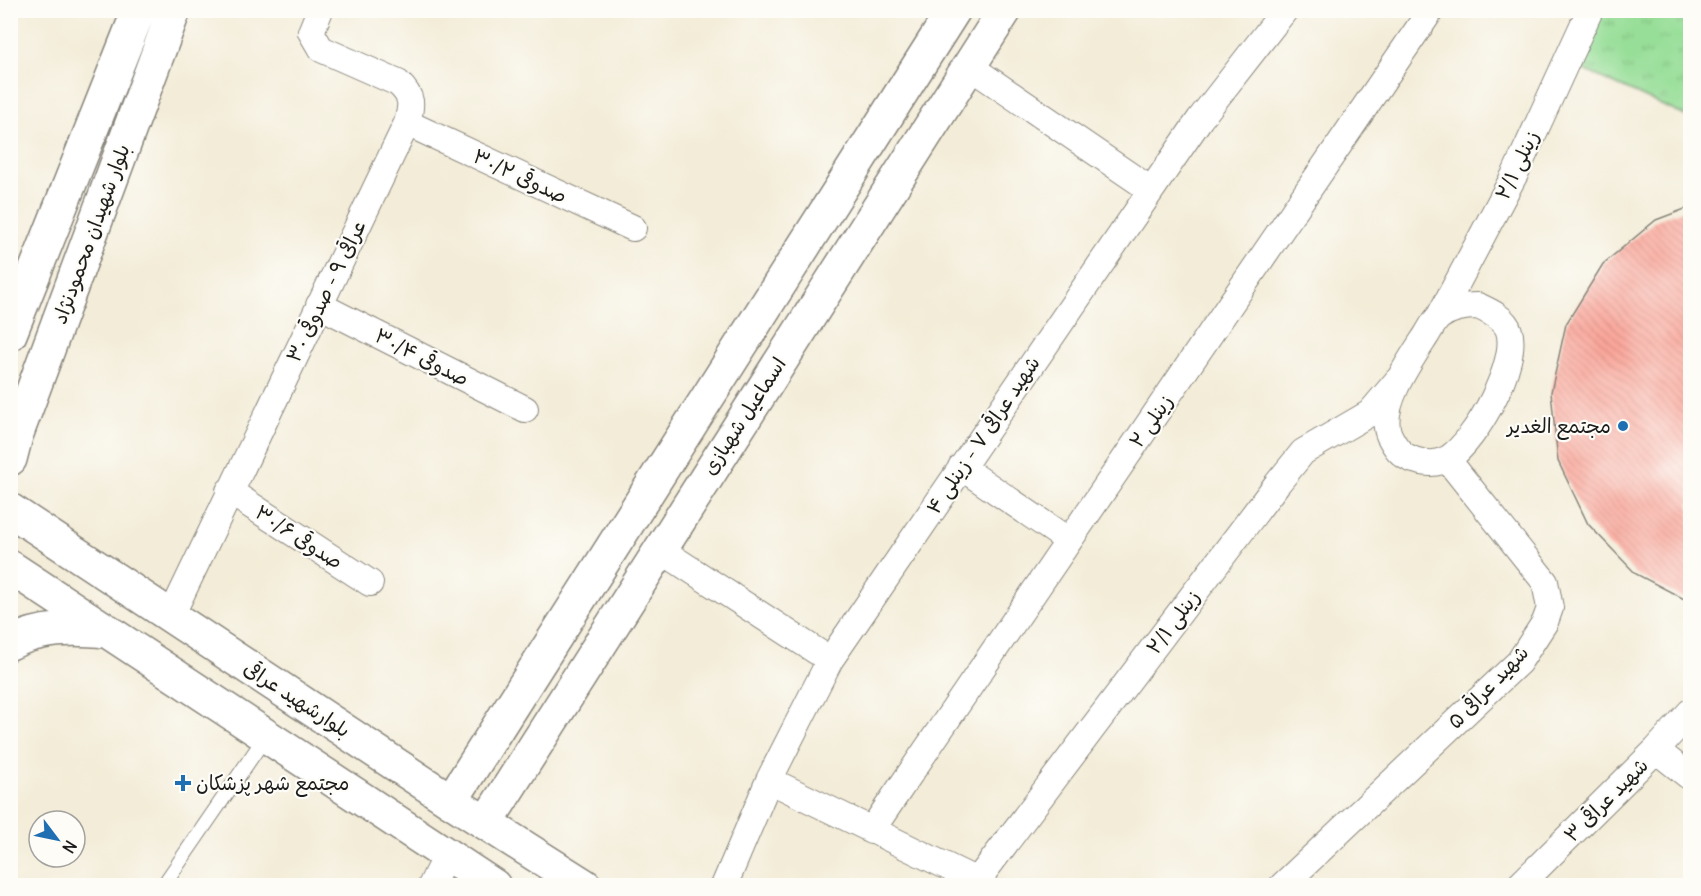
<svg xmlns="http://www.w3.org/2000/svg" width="1701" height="896" font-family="Delius,'Playpen Sans Arabic',sans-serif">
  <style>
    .grass { fill: url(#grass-tufts); stroke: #5a7d5a; stroke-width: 1.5 }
    .building { fill: url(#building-back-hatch) }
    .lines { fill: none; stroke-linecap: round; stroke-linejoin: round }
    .lane-casing { stroke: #88847a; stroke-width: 16 }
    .street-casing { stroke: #88847a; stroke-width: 28 }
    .secondary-casing { stroke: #88847a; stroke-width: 36 }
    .lane { stroke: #fff; stroke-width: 14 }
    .street { stroke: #fff; stroke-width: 26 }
    .secondary { stroke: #fff; stroke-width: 33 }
    .poi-dot { fill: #1f6fb2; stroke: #fdfcf7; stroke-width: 2 }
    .labels { text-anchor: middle; stroke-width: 4.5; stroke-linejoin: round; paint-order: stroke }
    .street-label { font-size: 20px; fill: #1c1c1c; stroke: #fdfcf7 }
    .poi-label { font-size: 20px; fill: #1c1c1c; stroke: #fdfcf7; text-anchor: end }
  </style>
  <defs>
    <pattern id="grass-tufts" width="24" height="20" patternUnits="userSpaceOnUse" patternTransform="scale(1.5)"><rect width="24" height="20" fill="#97de98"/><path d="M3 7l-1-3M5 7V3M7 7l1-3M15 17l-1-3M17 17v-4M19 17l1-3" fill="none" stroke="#82be82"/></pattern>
    <pattern id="building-back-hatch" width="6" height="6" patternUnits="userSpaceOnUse" patternTransform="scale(1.5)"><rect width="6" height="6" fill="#faa69a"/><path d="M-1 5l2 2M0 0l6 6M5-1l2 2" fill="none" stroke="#d68e84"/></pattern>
  </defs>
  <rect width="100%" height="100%" fill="#fdfcf7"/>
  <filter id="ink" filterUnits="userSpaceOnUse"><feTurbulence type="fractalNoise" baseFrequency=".0167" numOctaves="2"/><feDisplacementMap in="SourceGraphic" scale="12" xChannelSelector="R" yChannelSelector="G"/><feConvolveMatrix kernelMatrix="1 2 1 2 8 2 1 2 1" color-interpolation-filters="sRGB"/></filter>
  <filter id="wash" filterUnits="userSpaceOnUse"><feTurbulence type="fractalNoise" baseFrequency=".008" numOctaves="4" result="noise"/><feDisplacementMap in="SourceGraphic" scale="24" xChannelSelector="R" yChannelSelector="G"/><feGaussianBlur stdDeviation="1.35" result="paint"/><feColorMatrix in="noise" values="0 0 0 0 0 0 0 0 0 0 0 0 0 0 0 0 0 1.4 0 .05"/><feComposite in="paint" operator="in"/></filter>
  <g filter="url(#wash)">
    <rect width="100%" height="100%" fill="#f3ecd8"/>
    <!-- grass -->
    <path class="grass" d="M1599 11H1690V118L1573 65Z"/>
    <g id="blocks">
      <!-- building -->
      <path class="building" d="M1690 207V602L1636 574 1588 524 1558 461 1551 392 1566 324 1603 264 1656 220Z"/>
    </g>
  </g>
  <g filter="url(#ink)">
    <use href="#blocks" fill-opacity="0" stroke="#88847a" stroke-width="1.5"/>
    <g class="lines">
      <defs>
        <path id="lane" d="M163 886 266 736"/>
        <path id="street" d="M969 66 1151 190
          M407 123 633 228
          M319 305 525 409
          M1478 306C1489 311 1505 318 1509 331 1519 363 1476 440 1449 458 1437 465 1426 464 1414 460 1401 456 1395 447 1389 435 1377 407 1411 359 1426 336 1430 330 1434 321 1439 317 1450 308 1465 306 1478 306Z
          M1439 317 1515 174 1590 10
          M961 467 1069 541
          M229 491 370 583
          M659 549 830 660
          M171 616 407 123C412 104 413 97 398 83L321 49 311 32 320 10
          M1656 750 1690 777
          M769 780 977 881
          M871 831 1431 10
          M431 886 446 855
          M724 886 769 780 830 660 1200 119 1285 10
          M985 886 977 881 1277 484 1303 452 1370 413 1398 380
          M1282 886 1519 662 1545 622 1550 608 1545 582 1447 459
          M1519 886 1656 750 1690 712"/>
        <path id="secondary" d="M10 334 139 10
          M10 459 16 436 174 10
          M10 510 451 801 585 886
          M10 567 494 886
          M10 643C41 627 73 628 108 631
          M451 801 954 10
          M486 823 1005 10"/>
      </defs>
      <!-- lane casing -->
      <use href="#lane" class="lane-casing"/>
      <!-- street casing -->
      <use href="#street" class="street-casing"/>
      <!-- secondary casing -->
      <use href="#secondary" class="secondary-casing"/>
      <!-- lane -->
      <use href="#lane" class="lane"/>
      <!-- street -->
      <use href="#street" class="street"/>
      <!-- secondary -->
      <use href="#secondary" class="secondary"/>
    </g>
  </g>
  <!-- markers -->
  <g class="poi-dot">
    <circle cx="1623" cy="426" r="6"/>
    <path d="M180 774h6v6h6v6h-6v6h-6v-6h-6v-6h6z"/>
  </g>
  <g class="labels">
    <!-- street labels -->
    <g class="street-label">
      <text transform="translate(1517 165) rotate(-64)" y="7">زینلی ۲/۱</text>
      <text transform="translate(520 176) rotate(25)" y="7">صدوقی ۳۰/۲</text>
      <text transform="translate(91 234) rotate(-70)" y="7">بلوار شهیدان محمودنژاد</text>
      <text transform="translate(326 291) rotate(-64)" y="7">عراقی ۹ - صدوقی ۳۰</text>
      <text transform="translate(422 357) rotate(27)" y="7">صدوقی ۳۰/۴</text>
      <text transform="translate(744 416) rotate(-57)" y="7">اسماعیل شهبازی</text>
      <text transform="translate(1151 421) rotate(-55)" y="7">زینلی ۲</text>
      <text transform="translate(983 435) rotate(-56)" y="7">شهید عراقی ۷ - زینلی ۴</text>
      <text transform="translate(299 537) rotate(33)" y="7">صدوقی ۳۰/۶</text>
      <text transform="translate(1173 622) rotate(-53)" y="7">زینلی ۲/۱</text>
      <text transform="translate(1488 687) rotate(-46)" y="7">شهید عراقی ۵</text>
      <text transform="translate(297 699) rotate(33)" y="7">بلوارشهید عراقی</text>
      <text transform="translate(1606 800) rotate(-45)" y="7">شهید عراقی ۳</text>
    </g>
    <!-- poi labels -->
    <g class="poi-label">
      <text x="1611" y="433">مجتمع الغدیر</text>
      <text x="196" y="790" text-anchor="start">مجتمع شهر پزشکان</text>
    </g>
  </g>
  <!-- margin -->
  <rect width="1701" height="896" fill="none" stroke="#fdfcf7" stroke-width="36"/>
  <!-- north arrow -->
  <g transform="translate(57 839) rotate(122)"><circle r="28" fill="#fdfcf7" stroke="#a3a29f" stroke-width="1.5"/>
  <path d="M0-4.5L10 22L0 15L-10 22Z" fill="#1f6fb2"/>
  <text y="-9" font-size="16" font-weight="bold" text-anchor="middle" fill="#1c1c1c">N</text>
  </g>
</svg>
